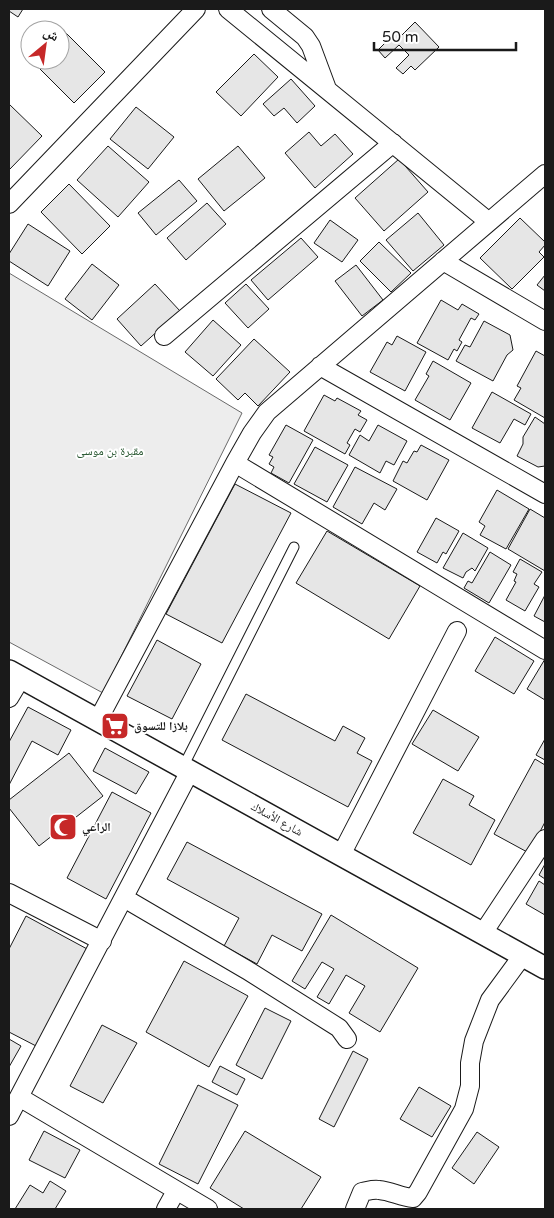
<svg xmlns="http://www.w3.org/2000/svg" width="554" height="1218" font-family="'Varela Round','Noto Naskh Arabic',sans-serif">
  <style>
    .built { fill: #ededed; stroke: #6a6a6a }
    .building { fill: #e6e6e6; stroke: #1a1a1a }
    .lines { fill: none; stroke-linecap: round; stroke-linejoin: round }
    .service-casing { stroke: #1a1a1a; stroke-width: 11 }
    .minor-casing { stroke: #1a1a1a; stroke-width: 20 }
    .tertiary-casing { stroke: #1a1a1a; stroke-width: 24 }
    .service { stroke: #fff; stroke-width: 9 }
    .minor { stroke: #fff; stroke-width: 18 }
    .tertiary { stroke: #fff; stroke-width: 21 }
    .labels { text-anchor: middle; stroke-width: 4; stroke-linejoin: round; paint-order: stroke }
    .park-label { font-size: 12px; fill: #2b5a34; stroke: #fff }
    .poi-label { font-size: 12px; font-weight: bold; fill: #1a1a1a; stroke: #fff; text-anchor: start }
    .street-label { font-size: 12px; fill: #1a1a1a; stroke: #fff }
  </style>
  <rect width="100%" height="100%" fill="#fff"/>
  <!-- built -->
  <path class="built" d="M9 273 242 413 103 693 9 642Z"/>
  <!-- building -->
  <path class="building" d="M9 9H23L18 17 9 11Z
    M415 22 439 47 415 70 411 66 403 74 396 68 409 55 399 45 385 58 378 50 398 30 402 35Z
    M62 29 105 72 74 103 31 60H60V31Z
    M254 54 278 77 241 116 216 92Z
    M291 79 315 106 297 123 284 108 274 116 263 104Z
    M9 104 42 136 10 169 9 168Z
    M136 107 174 137 148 169 110 139Z
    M309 132 321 146 335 134 353 154 315 188 285 153Z
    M108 146 149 182 118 217 77 180Z
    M238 146 265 178 224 211 198 179Z
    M399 159 428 192 384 231 355 198Z
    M179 180 197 201 156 235 138 213Z
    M69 184 110 226 82 254 41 212Z
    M207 203 226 224 186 260 167 238Z
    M418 213 444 245 413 271 386 240Z
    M520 218 545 242V245L539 252 544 257 512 289 480 258Z
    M330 220 358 240 342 262 314 243Z
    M28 224 70 251 48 286 9 261V254Z
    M301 238 318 257 268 300 251 280Z
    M379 242 411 273 391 292 360 261Z
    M92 264 119 285 92 320 65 299Z
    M356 265 383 300 362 316 335 281Z
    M545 275V291L537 285Z
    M155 284 180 311 141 346 117 319Z
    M246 284 269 309 248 328 225 303Z
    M441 300 458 310 462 304 479 314 475 320 471 318 459 340 462 342 457 351 454 349 448 360 417 343Z
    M213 320 241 345 213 376 185 352Z
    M484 321 510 335 513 350 507 355 493 381 456 361 465 345 470 347Z
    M397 336 426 352 405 391 370 372 387 342 392 345Z
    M254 339 290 372 258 406 245 393 238 400 216 379Z
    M536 351 545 356V418L514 400 521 388 517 386Z
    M433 361 471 383 450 420 415 400 429 376 426 374Z
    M492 392 531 414 525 425 514 419 500 443 472 428Z
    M324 395 335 401 337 398 361 411 358 415 367 420 360 432 355 429 347 443 350 445 345 454 304 431Z
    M535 417 545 424V466L538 467 517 456 523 444V437Z
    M286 425 313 440 289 483 271 473 274 467 269 464 273 457 269 455Z
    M378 425 407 441 394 465 386 461 380 473 349 455 360 435 369 441Z
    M421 445 449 460 427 500 393 481 403 461 407 463 414 451 417 452Z
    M315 447 348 465 327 502 294 484Z
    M355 467 397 489 385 510 374 503 362 524 333 507Z
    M235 484 291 513 222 643 166 614Z
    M497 490 529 509 506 549 480 535 485 526 479 522Z
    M530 509 545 518V571L508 549Z
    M436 518 459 531 446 554 443 552 437 563 417 552Z
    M327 531 420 586 389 639 296 583Z
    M463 533 488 548 475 571 472 568 466 572 463 578 443 568Z
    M490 552 511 565 489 603 464 588 468 581 472 583Z
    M520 559 542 572 534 584 539 587 525 611 506 600 516 582 514 581 517 574 513 572Z
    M545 595V622L534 616Z
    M495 637 534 661 514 694 475 671Z
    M157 640 201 664 172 719 127 696Z
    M545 659V700L527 689Z
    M246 694 335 741 343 726 365 738 357 753 372 761 348 807 222 740Z
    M28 707 71 730 58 755 32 741 9 785V742Z
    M433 710 479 737 458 771 412 744Z
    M545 739V760L536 755Z
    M105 748 149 772 136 794 93 771Z
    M69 753 103 796 39 846 9 808V800Z
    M535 759 545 765V822L529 853 494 834Z
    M443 779 474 796 469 805 495 820 471 865 413 833Z
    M112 792 151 813 106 899 67 878Z
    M187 842 322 914 302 951 272 935 257 964 224 946 239 918 167 879Z
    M545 864V879L539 875Z
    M539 881 545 885V915L526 904Z
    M331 915 418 968 380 1032 349 1013 365 986 346 975 329 1004 317 997 334 969 322 962 305 989 292 981Z
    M26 916 89 950 38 1047 9 1032V949Z
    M184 961 248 996 209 1067 146 1032Z
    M265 1008 291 1021 262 1079 236 1065Z
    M102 1025 137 1043 103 1103 70 1086Z
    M9 1039 21 1046 9 1067Z
    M353 1051 368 1059 334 1127 319 1119Z
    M220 1066 245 1079 237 1095 212 1082Z
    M198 1085 238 1105 198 1184 159 1164Z
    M419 1087 451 1106 432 1137 400 1119Z
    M44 1131 80 1150 65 1178 29 1160Z
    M245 1131 321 1177 301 1209H244L210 1188Z
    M477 1132 499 1147 474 1184 452 1168Z
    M50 1181 66 1191 55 1209H15L30 1185 43 1193Z"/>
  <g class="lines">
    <defs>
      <path id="service" d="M183 767 294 547"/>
      <path id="minor" d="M228 9 489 222
        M271 9 305 37 311 46 327 89
        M9 204 196 9
        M443 261 545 321
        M164 336 393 143
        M320 366 545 494
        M235 463 545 650
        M9 698 21 678
        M98 720 235 463 252 433 267 412 545 174
        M341 855 457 631
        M9 893 102 941
        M124 898 247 970 339 1028 347 1039
        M483 933 545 839
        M19 1097 208 1209
        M9 1116 190 771
        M166 1209 176 1191
        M355 1209 362 1192C368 1191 373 1189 379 1190 391 1191 401 1197 413 1198L418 1192 464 1109 470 1086V1063L474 1041 490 1000 523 955"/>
      <path id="tertiary" d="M9 671 545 968"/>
    </defs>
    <!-- service casing -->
    <use href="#service" class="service-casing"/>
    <!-- minor casing -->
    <use href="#minor" class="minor-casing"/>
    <!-- tertiary casing -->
    <use href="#tertiary" class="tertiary-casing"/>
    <!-- service -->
    <use href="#service" class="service"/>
    <!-- minor -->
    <use href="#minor" class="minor"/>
    <!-- tertiary -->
    <use href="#tertiary" class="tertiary"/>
  </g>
  <!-- icons -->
  <defs>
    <symbol id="supermarket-square" viewBox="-11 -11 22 22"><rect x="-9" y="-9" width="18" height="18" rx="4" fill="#c62828" stroke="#fff"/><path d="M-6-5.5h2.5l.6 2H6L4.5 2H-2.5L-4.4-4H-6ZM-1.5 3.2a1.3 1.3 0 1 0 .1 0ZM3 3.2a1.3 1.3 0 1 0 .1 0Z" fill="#fff"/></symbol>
    <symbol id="mosque-square" viewBox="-11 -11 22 22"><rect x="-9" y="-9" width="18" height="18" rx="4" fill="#c62828" stroke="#fff"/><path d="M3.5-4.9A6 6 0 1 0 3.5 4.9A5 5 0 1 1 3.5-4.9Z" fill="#fff"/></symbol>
  </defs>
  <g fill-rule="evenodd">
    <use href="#supermarket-square" x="99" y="710" width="32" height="32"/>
    <use href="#mosque-square" x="47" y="811" width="32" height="32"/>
  </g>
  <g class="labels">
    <!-- park labels -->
    <g class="park-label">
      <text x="110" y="455">مقبرة بن موسى</text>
    </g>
    <!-- poi labels -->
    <g class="poi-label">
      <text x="134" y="730">بلازا للتسوق</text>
      <text x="82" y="831">الراعي</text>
    </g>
    <!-- street labels -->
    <g class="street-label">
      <text transform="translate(277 819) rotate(29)" y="4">شارع الأسلاك</text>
    </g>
  </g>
  <!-- border -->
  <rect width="554" height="1218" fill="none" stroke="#1a1a1a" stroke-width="20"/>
  <!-- north arrow -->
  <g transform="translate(45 45) rotate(29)"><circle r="24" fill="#ffffff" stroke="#a3a3a3"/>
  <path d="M0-4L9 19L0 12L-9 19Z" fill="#c62828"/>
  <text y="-8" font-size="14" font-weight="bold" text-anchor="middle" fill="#1a1a1a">ش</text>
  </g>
  <!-- scale -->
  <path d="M374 42v8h142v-8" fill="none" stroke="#1a1a1a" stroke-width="2.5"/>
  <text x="382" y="42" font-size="15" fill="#1a1a1a" stroke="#ffffff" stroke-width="4" paint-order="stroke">50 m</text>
</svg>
